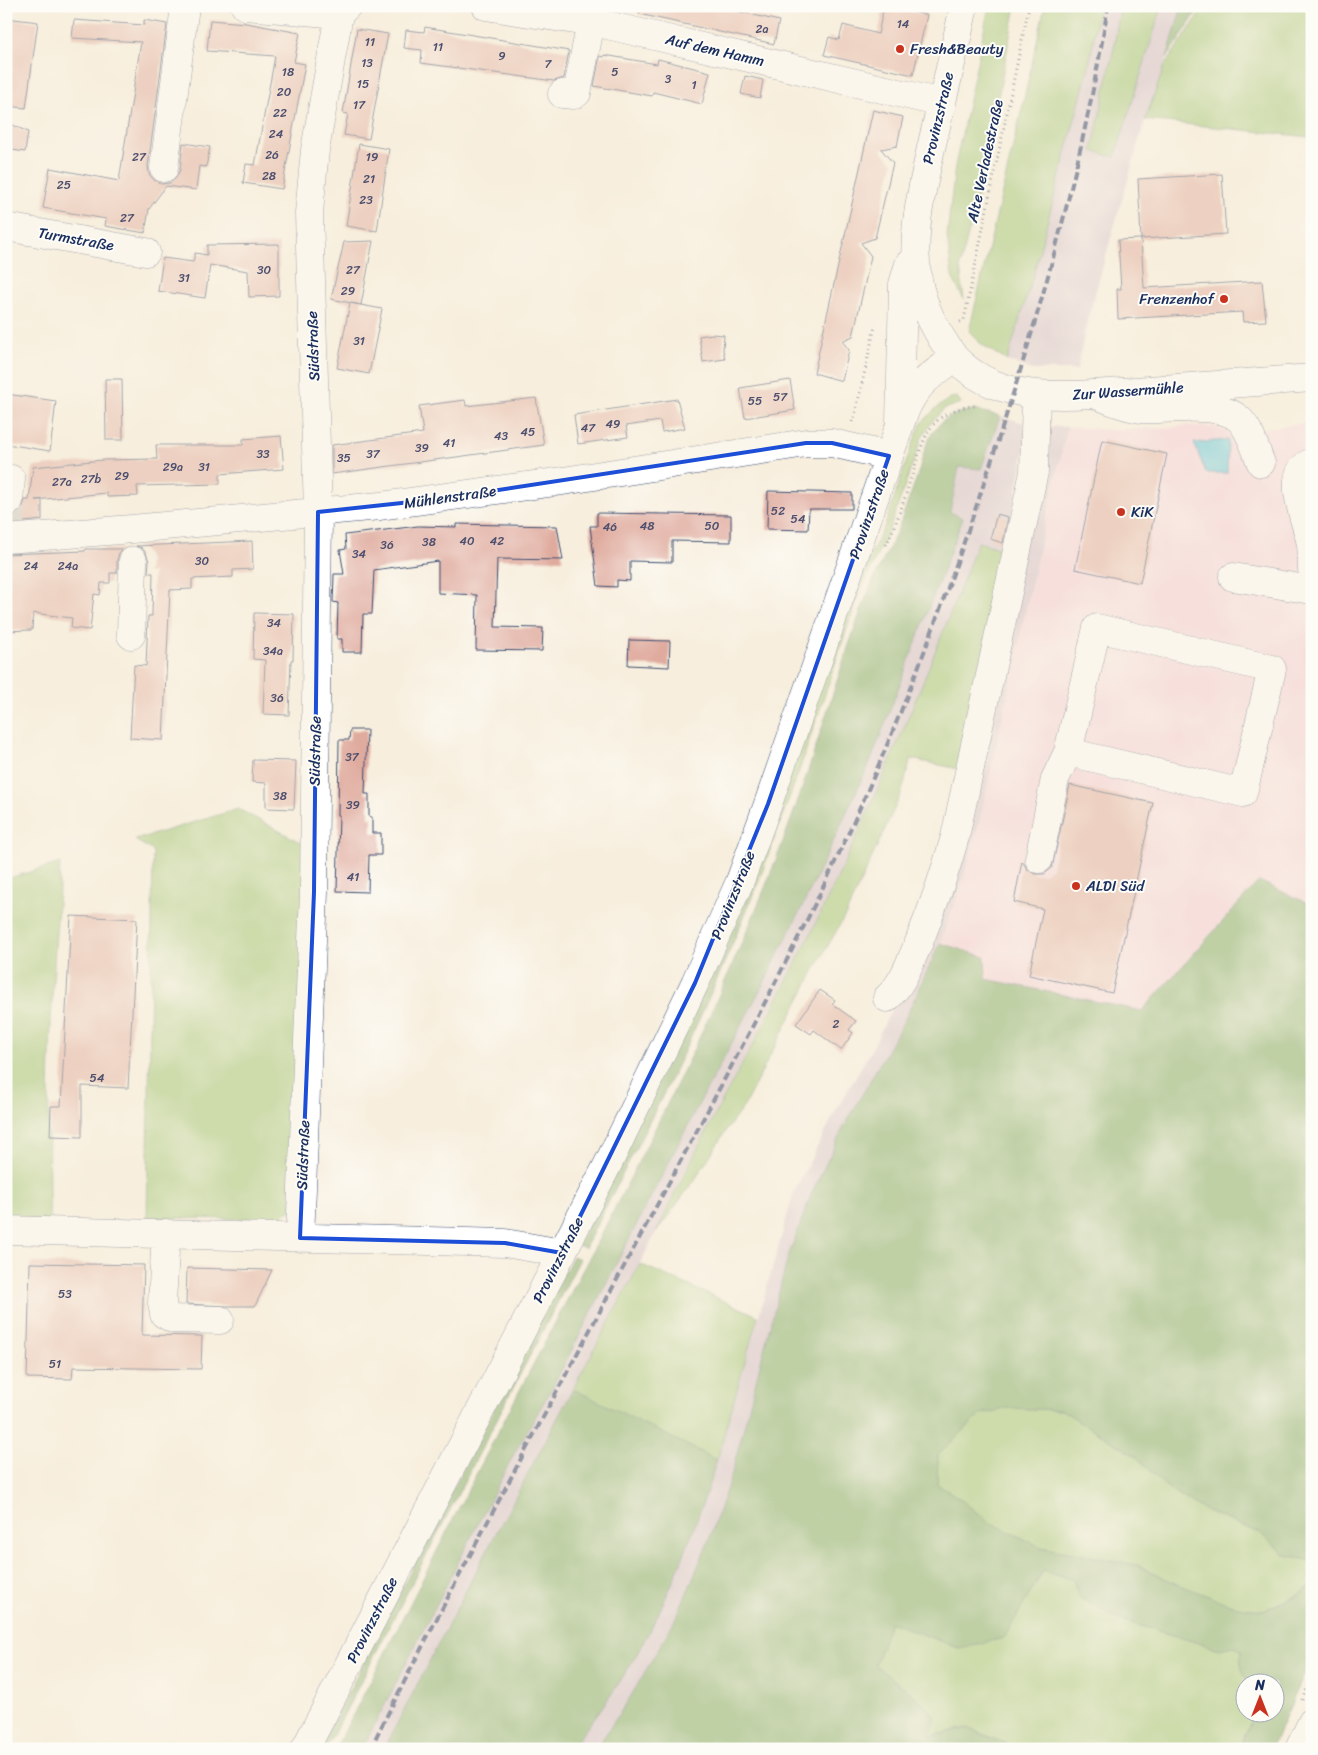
<svg xmlns="http://www.w3.org/2000/svg" width="1318" height="1755" font-family="Sriracha,sans-serif">
  <style>
    .built { fill: #f5cfdb }
    .industrial { fill: #d1bdcc }
    .green { fill: #9bc572; stroke: #5b7a68 }
    .forest { fill: #7caa64; stroke: #4c6c61 }
    .water { fill: #60c7dc; stroke: #3e7b9d }
    .building { fill: #e0ab9f }
    .lines { fill: none; stroke-linecap: round; stroke-linejoin: round }
    .minor-tunnel { stroke: #cbc8c4; stroke-width: 28; stroke-dasharray: 28 14; stroke-linecap: butt }
    .minor-casing { stroke: #3c4c71; stroke-width: 29 }
    .major-casing { stroke: #3c4c71; stroke-width: 29 }
    .path { stroke: #3c4c71; stroke-width: 3; stroke-dasharray: 1 4; stroke-linecap: butt }
    .minor { stroke: #fff; stroke-width: 28 }
    .major { stroke: #fff; stroke-width: 28 }
    .rail { stroke: #1b2f5e; stroke-width: 4; stroke-dasharray: 8 4; stroke-linecap: butt }
    .marked { fill: none; stroke: #1d4ed8; stroke-width: 4; stroke-linejoin: round }
    .poi-dot { fill: #c8321e; stroke: #fdfcf7; stroke-width: 2 }
    .labels { text-anchor: middle; stroke-width: 4; stroke-linejoin: round; paint-order: stroke }
    .number-label { font-size: 12px; fill: #4c4e6e }
    .poi-label { font-size: 15px; fill: #1b2f5e; stroke: #fdfcf7; text-anchor: start }
    .street-label { font-size: 15px; fill: #1b2f5e; stroke: #fdfcf7 }
  </style>
  <rect width="100%" height="100%" fill="#fdfcf7"/>
  <filter id="ink" filterUnits="userSpaceOnUse"><feTurbulence type="fractalNoise" baseFrequency=".02" numOctaves="2"/><feDisplacementMap in="SourceGraphic" scale="10" xChannelSelector="R" yChannelSelector="G"/><feConvolveMatrix kernelMatrix="1 2 1 2 8 2 1 2 1" color-interpolation-filters="sRGB"/></filter>
  <filter id="wash" filterUnits="userSpaceOnUse"><feTurbulence type="fractalNoise" baseFrequency=".0096" numOctaves="4" result="noise"/><feDisplacementMap in="SourceGraphic" scale="20" xChannelSelector="R" yChannelSelector="G"/><feGaussianBlur stdDeviation="1.12" result="paint"/><feColorMatrix in="noise" values="0 0 0 0 0 0 0 0 0 0 0 0 0 0 0 0 0 1.4 0 .05"/><feComposite in="paint" operator="in"/></filter>
  <g filter="url(#wash)">
    <rect width="100%" height="100%" fill="#f7eedd"/>
    <!-- built -->
    <path class="built" d="M1312 422V905L1258 881 1142 1011 985 979 940 943 959 892 981 816 1044 526 1068 427 1113 430 1168 428 1187 425 1216 427 1230 433Z"/>
    <!-- industrial -->
    <path class="industrial" d="M1099 6H1182L1167 58 1145 120 1087 321 1077 370H1032L1007 361 1033 276 1089 66Z
      M1000 416 1024 423 1026 443 963 770 892 756 863 824 813 929 681 1178 657 1231 478 1567 384 1749H362L515 1452 551 1390 699 1104 765 981 805 901 872 758 962 518 950 512 959 466 981 469Z
      M1045 426 1068 427 1044 526 981 816 959 892 940 943 905 1019 841 1132 811 1195 788 1257 732 1473 707 1545 676 1618 631 1696 596 1749H571L631 1664 655 1619 677 1572 700 1514 724 1438 794 1192 837 1109 874 1045 926 939Z"/>
    <!-- green -->
    <path class="green" d="M989 6H1016L981 183 960 266 964 300 952 277 947 236 955 166Z
      M1045 6H1099L1089 66 1033 276 1007 361 981 344 969 331 1020 117Z
      M1120 6H1162L1115 157 1092 151 1114 48Z
      M1205 6H1312V356H1310V137L1145 120 1165 65Z
      M957 397 961 403 944 409 931 423 922 437 891 525 858 596 800 768 757 886 750 885 856 583 885 525 912 445 922 422 933 411 950 398Z
      M978 542 1012 552 963 770 911 759 901 794 846 914 820 960 744 1106 725 1132 696 1178 657 1231C704 1128 763 1031 813 929 875 803 928 673 978 542Z
      M238 809 306 845 292 1210 274 1219 147 1218 153 851 135 840Z
      M60 863C59 902 55 941 53 981 49 1062 47 1143 50 1224H6V879Z
      M640 1264 758 1316 717 1460 573 1389Z
      M1009 1408 1062 1410 1137 1457 1166 1487 1204 1510 1260 1533 1286 1555 1312 1561V1585L1299 1595 1263 1610 1237 1607 1179 1585 1137 1565 1041 1547 987 1521 959 1498 937 1484 938 1455 981 1414Z
      M1043 1571 1073 1580 1079 1597 1118 1619 1219 1649 1234 1646 1241 1650C1239 1660 1242 1675 1249 1682H1246V1712L1254 1713 1239 1749H1020L967 1728 929 1737 875 1665 890 1622 958 1648 1004 1638Z"/>
    <!-- forest -->
    <path class="forest" d="M1182 6H1201L1167 58Z
      M976 410 1000 416 981 469 959 467 950 512 963 518 872 758 805 901 765 981 699 1104 551 1390 515 1452 362 1749H335C395 1636 451 1521 511 1407 613 1211 720 1017 795 809 820 738 840 665 867 595 876 571 890 550 899 526 905 510 911 493 917 477 922 461 925 441 936 428 946 415 961 411 976 410Z
      M1259 881 1312 905V1561L1286 1555 1260 1533 1204 1510 1166 1487 1137 1457 1062 1410 1009 1408 981 1414 938 1455 937 1484 959 1498 987 1521 1041 1547 1137 1565 1179 1585 1237 1607 1263 1610 1299 1595 1312 1585V1658L1271 1749H1239L1254 1713 1276 1712V1682H1249C1242 1675 1239 1660 1241 1650L1234 1646 1219 1649 1118 1619 1079 1597 1073 1580 1043 1571 1004 1638 959 1648 890 1622 875 1665 921 1701 936 1717 930 1737 967 1728 1020 1749H596L631 1696 676 1618 707 1545 732 1473 788 1257 811 1195 841 1132 905 1019 940 943 985 957 986 979 1142 1011Z
      M750 885 757 886C727 958 696 1029 661 1099 636 1149 610 1198 585 1248L578 1245Z
      M573 1256 580 1259 326 1749H319Z
      M573 1389 717 1460C695 1530 669 1601 631 1664 613 1694 592 1721 571 1749H384L478 1567Z"/>
    <!-- water -->
    <path class="water" d="M1228 440 1227 473H1206L1194 443Z"/>
    <g id="blocks">
      <!-- building -->
      <path class="building" d="M640 6H716L779 21 774 44 639 14Z
        M884 6 927 15 913 75 824 55 829 37 839 40 843 25 878 34Z
        M6 18 38 22 26 108 6 106Z
        M74 20 144 25V20L167 24 148 166 149 174 154 180 162 184 170 183 176 178 180 170 183 143 210 147 206 167 199 166 196 190 166 186 149 209 145 233 105 226 106 219 43 208 50 168 119 181 141 42 72 38Z
        M210 20 246 23 300 33 294 62 305 64 282 189 243 183 246 164 255 165 275 56 207 51Z
        M425 27 569 51 564 78 554 81 421 63 422 50 404 48 406 30 424 32Z
        M357 29 388 34 369 139 344 135 348 114 343 113Z
        M604 55 657 64 658 59 710 72 702 104 653 92 652 96 594 86 600 56 604 57Z
        M745 76 763 80 760 98 741 94Z
        M873 110 903 117 897 146 881 149 893 163 875 238 861 243 871 256 853 336 842 341 849 350 842 381 814 373Z
        M6 122 28 132 25 152 6 149Z
        M359 144 389 149 377 231 346 226Z
        M1222 174 1226 234 1141 239 1138 179Z
        M1141 239 1144 288 1262 281 1266 321 1243 322 1242 312 1118 319 1117 289H1121L1118 240Z
        M373 241 361 305 331 299 344 242Z
        M279 244V296L249 297 248 271 210 265 205 298 158 291 163 258 193 262 195 253 207 255V245Z
        M350 303 382 309 369 374 337 368Z
        M712 334 724 335 723 350 725 359 703 362 699 336Z
        M105 379H122L123 440H106Z
        M790 380 795 410 745 418 740 388Z
        M6 394 56 401 50 451 6 444Z
        M536 398 544 445 332 474V445L423 433 419 406 465 400 466 406Z
        M677 399 685 428 662 432 660 421 626 426 628 437 578 444 574 415Z
        M281 436 284 469 220 474V484L137 486 138 496 107 497V493L35 500H42V520L16 523V515L22 510 25 500H29L33 467 102 460 157 459 156 445H243V439Z
        M1102 440 1167 454 1140 583 1075 569Z
        M768 491 852 493V509H809L808 530 767 529Z
        M597 513 731 515V542L672 541V562L630 561V581L617 580V587L598 586 590 526H597Z
        M997 514 1008 517 1003 543 990 539Z
        M456 524 557 526 563 560 497 559 495 627 543 628 542 651 476 650 477 595 438 593V561L374 570 372 614H363L362 652H342V639H337L338 603 333 602 334 574H344L340 550 346 549 345 535 418 526 456 527Z
        M252 541 253 569 233 570V577L192 579V589L170 590 163 740 130 738 134 665 146 666 148 616H152L153 573H148L149 561 146 553 142 548 136 546Z
        M86 549H123L119 553 117 560V573H110V583H101L100 595 94 594 90 630 71 628 72 618 33 613 32 630 6 631V554L85 551Z
        M254 613 294 614 293 660H291L289 715 263 714 265 660 253 659Z
        M629 640 670 641 669 667 628 665Z
        M350 730H367L365 794H369V817H372V833H381V855H369L368 892 337 891 339 815H338L339 740H349Z
        M253 760 296 761 294 809 266 808V783L252 782Z
        M1070 785 1153 803 1112 993 1029 975 1043 909 1014 902 1022 861 1028 870 1035 874H1044L1052 868Z
        M71 916 137 919 128 1088 82 1086V1137L50 1136 51 1106H61Z
        M820 990 835 1000 832 1004 856 1021 849 1030 853 1033 841 1050 814 1030 811 1034 796 1024Z
        M30 1263 144 1265 142 1335 202 1336 201 1369 73 1367 72 1379 27 1378Z
        M187 1268 272 1270 255 1306H225L186 1304Z"/>
    </g>
  </g>
  <g filter="url(#ink)">
    <use href="#blocks" fill-opacity="0" stroke="#3c4c71" stroke-width="1"/>
    <g class="lines">
      <!-- minor-tunnel -->
      <path class="minor-tunnel" d="M9 501 10 524"/>
      <defs>
        <path id="minor" d="M245 6 339 14
          M486 6 607 25 942 103
          M562 94 574 95 577 93 591 22
          M164 168 185 6
          M6 227 146 252
          M955 358C938 335 923 309 918 280 910 235 922 191 931 148 942 101 954 54 964 6
          M1094 394C1109 400 1125 407 1142 409 1168 411 1218 400 1239 419 1250 429 1255 449 1261 463
          M900 424 903 284 909 264
          M1312 462C1282 473 1308 523 1311 545 1312 553 1312 562 1312 569
          M9 501 11 479
          M6 539 132 529 380 506 563 481 806 443H832L889 456
          M1233 577 1312 590
          M1097 628 1272 669 1243 793 1068 752Z
          M131 635 133 561
          M1039 859 1055 779 1068 752
          M887 998C903 984 910 962 919 942 933 907 945 873 955 837L1034 472 1036 395
          M6 1230 505 1243 562 1253
          M166 1233 162 1303 164 1314 173 1319 220 1320
          M300 1238 314 892 318 512 309 213 315 150 339 14 347 6
          M1299 1749 1312 1722"/>
        <path id="major" d="M305 1749 607 1166 695 983 740 881 768 804 903 416C914 386 929 376 955 358 992 397 1044 397 1094 394L1312 378"/>
      </defs>
      <!-- minor casing -->
      <use href="#minor" class="minor-casing"/>
      <!-- major casing -->
      <use href="#major" class="major-casing"/>
      <!-- path -->
      <path class="path" d="M960 322 964 320 1029 6
        M852 422 855 415 875 326
        M886 545C898 521 906 494 914 469 919 454 923 438 932 426 943 413 960 406 977 406
        M1302 1700 1312 1677"/>
      <!-- minor -->
      <use href="#minor" class="minor"/>
      <!-- major -->
      <use href="#major" class="major"/>
      <!-- rail -->
      <path class="rail" d="M370 1749C458 1575 550 1404 642 1233 708 1109 776 987 836 860 896 733 945 602 989 468 1039 317 1083 164 1108 6"/>
    </g>
  </g>
  <!-- marked area -->
  <path d="M0 0H1318V1755H0ZM806 443H832L889 456 768 804 695 983 562 1253 505 1243 300 1238 314 892 318 512 439 499Z" fill="#f7eedd" fill-opacity=".55" fill-rule="evenodd"/>
  <path class="marked" d="M806 443H832L889 456 768 804 695 983 562 1253 505 1243 300 1238 314 892 318 512 439 499Z"/>
  <!-- markers -->
  <g class="poi-dot">
    <circle cx="900" cy="49" r="5"/>
    <circle cx="1224" cy="299" r="5"/>
    <circle cx="1121" cy="512" r="5"/>
    <circle cx="1076" cy="886" r="5"/>
  </g>
  <g class="labels">
    <!-- number labels -->
    <g class="number-label">
      <text x="903" y="28">14</text>
      <text x="762" y="33">2a</text>
      <text x="370" y="46">11</text>
      <text x="438" y="51">11</text>
      <text x="502" y="60">9</text>
      <text x="367" y="67">13</text>
      <text x="548" y="68">7</text>
      <text x="288" y="76">18</text>
      <text x="615" y="76">5</text>
      <text x="668" y="83">3</text>
      <text x="363" y="88">15</text>
      <text x="694" y="89">1</text>
      <text x="284" y="96">20</text>
      <text x="359" y="109">17</text>
      <text x="280" y="117">22</text>
      <text x="276" y="138">24</text>
      <text x="272" y="159">26</text>
      <text x="139" y="161">27</text>
      <text x="372" y="161">19</text>
      <text x="269" y="180">28</text>
      <text x="369" y="183">21</text>
      <text x="64" y="189">25</text>
      <text x="366" y="204">23</text>
      <text x="127" y="222">27</text>
      <text x="264" y="274">30</text>
      <text x="353" y="274">27</text>
      <text x="184" y="282">31</text>
      <text x="348" y="295">29</text>
      <text x="359" y="345">31</text>
      <text x="780" y="401">57</text>
      <text x="755" y="405">55</text>
      <text x="613" y="428">49</text>
      <text x="588" y="432">47</text>
      <text x="528" y="436">45</text>
      <text x="501" y="440">43</text>
      <text x="449" y="447">41</text>
      <text x="422" y="452">39</text>
      <text x="263" y="458">33</text>
      <text x="373" y="458">37</text>
      <text x="344" y="462">35</text>
      <text x="173" y="471">29a</text>
      <text x="204" y="471">31</text>
      <text x="122" y="480">29</text>
      <text x="91" y="483">27b</text>
      <text x="62" y="486">27a</text>
      <text x="778" y="515">52</text>
      <text x="798" y="523">54</text>
      <text x="647" y="530">48</text>
      <text x="712" y="530">50</text>
      <text x="610" y="531">46</text>
      <text x="467" y="545">40</text>
      <text x="497" y="545">42</text>
      <text x="429" y="546">38</text>
      <text x="387" y="549">36</text>
      <text x="359" y="558">34</text>
      <text x="202" y="565">30</text>
      <text x="31" y="570">24</text>
      <text x="68" y="570">24a</text>
      <text x="274" y="627">34</text>
      <text x="273" y="655">34a</text>
      <text x="277" y="702">36</text>
      <text x="352" y="761">37</text>
      <text x="280" y="800">38</text>
      <text x="353" y="809">39</text>
      <text x="353" y="881">41</text>
      <text x="836" y="1028">2</text>
      <text x="97" y="1082">54</text>
      <text x="65" y="1298">53</text>
      <text x="55" y="1368">51</text>
    </g>
    <!-- poi labels -->
    <g class="poi-label">
      <text x="910" y="54">Fresh&amp;Beauty</text>
      <text x="1214" y="304" text-anchor="end">Frenzenhof</text>
      <text x="1131" y="517">KiK</text>
      <text x="1086" y="891">ALDI Süd</text>
    </g>
    <!-- street labels -->
    <g class="street-label">
      <text transform="translate(715 50) rotate(13)" y="5">Auf dem Hamm</text>
      <text transform="translate(938 118) rotate(-77)" y="5">Provinzstraße</text>
      <text transform="translate(985 161) rotate(-78)" y="5">Alte Verladestraße</text>
      <text transform="translate(76 239) rotate(10)" y="5">Turmstraße</text>
      <text transform="translate(313 346) rotate(-92)" y="5">Südstraße</text>
      <text transform="translate(1128 391) rotate(-4)" y="5">Zur Wassermühle</text>
      <text transform="translate(450 497) rotate(-8)" y="5">Mühlenstraße</text>
      <text transform="translate(869 514) rotate(-71)" y="5">Provinzstraße</text>
      <text transform="translate(315 751) rotate(-89)" y="5">Südstraße</text>
      <text transform="translate(733 895) rotate(-68)" y="5">Provinzstraße</text>
      <text transform="translate(303 1155) rotate(-88)" y="5">Südstraße</text>
      <text transform="translate(558 1260) rotate(-63)" y="5">Provinzstraße</text>
      <text transform="translate(372 1620) rotate(-63)" y="5">Provinzstraße</text>
    </g>
  </g>
  <!-- margin -->
  <rect width="1318" height="1755" fill="none" stroke="#fdfcf7" stroke-width="25"/>
  <!-- north arrow -->
  <g transform="translate(1260 1698)"><circle r="24" fill="#fdfcf7" stroke="#a3aaba"/>
  <path d="M0-4L9 19L0 12L-9 19Z" fill="#c8321e"/>
  <text y="-8" font-size="14" font-weight="bold" text-anchor="middle" fill="#1b2f5e">N</text>
  </g>
</svg>
